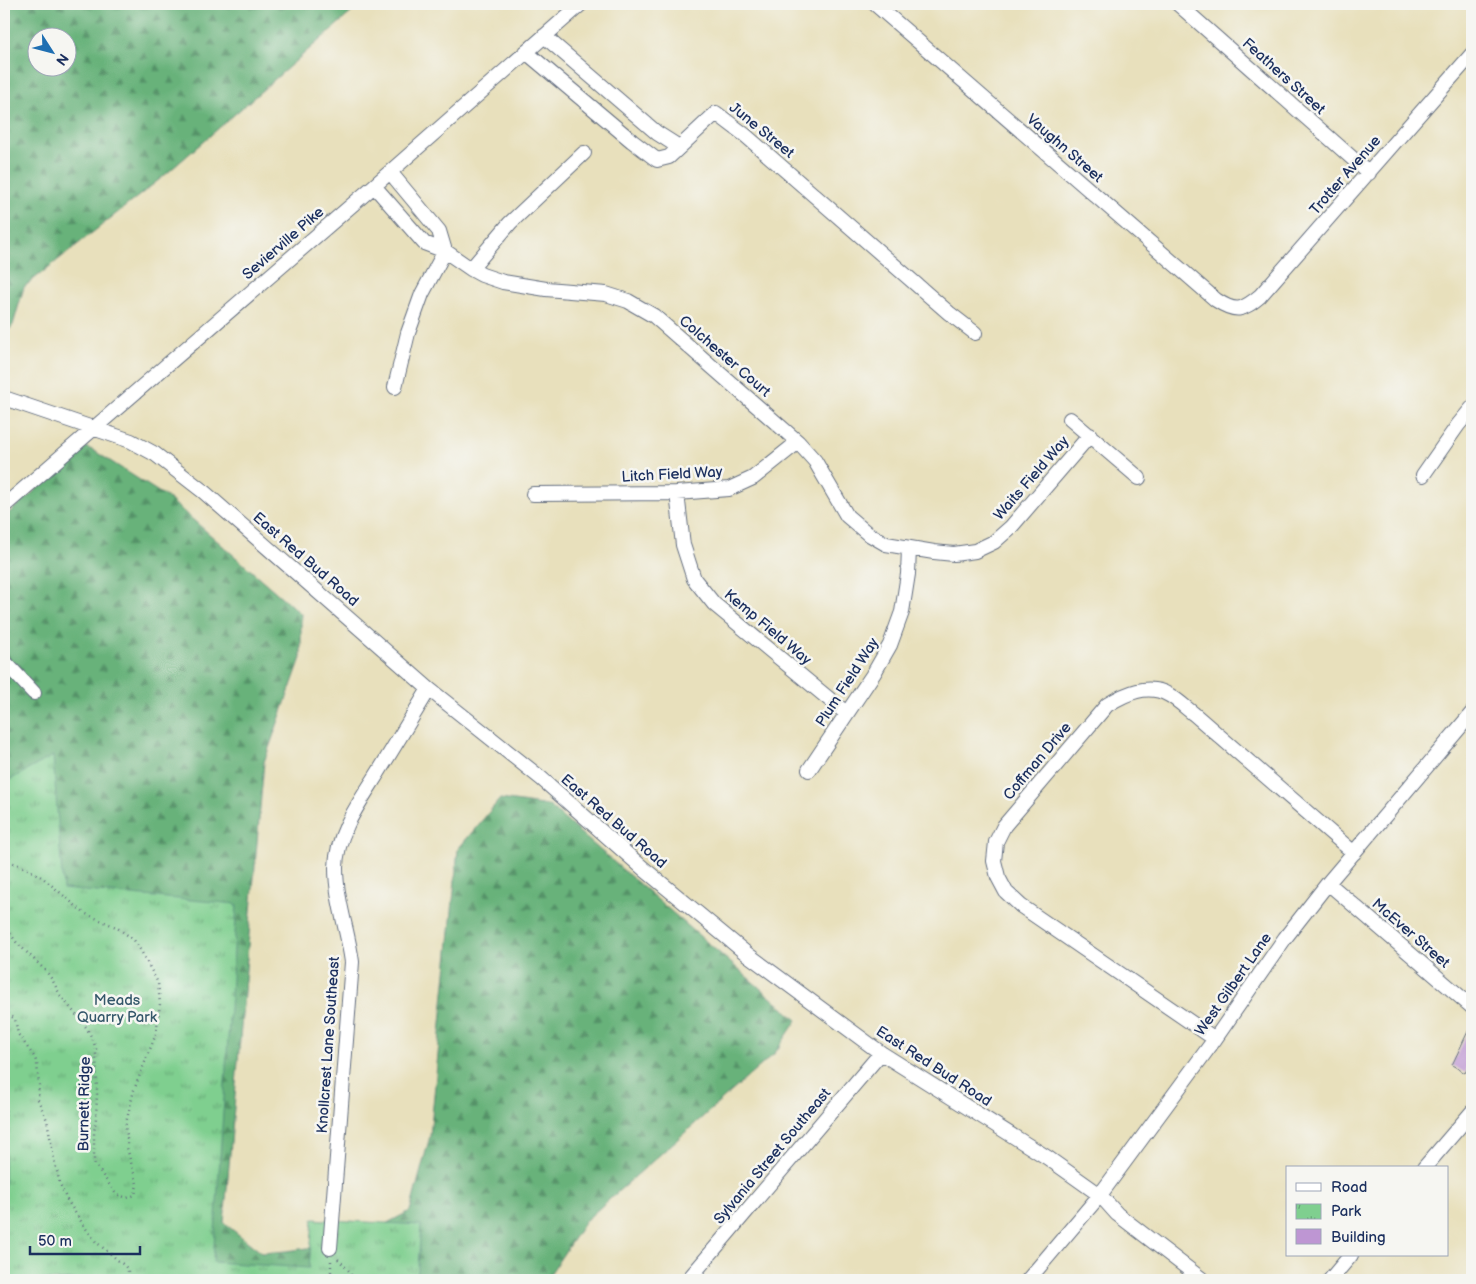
<svg xmlns="http://www.w3.org/2000/svg" width="1476" height="1284" font-family="'Balsamiq Sans',sans-serif">
  <style>
    .forest { fill: url(#forest-firs); stroke: #41706c; fill-rule: evenodd }
    .park { fill: url(#park-tufts); stroke: #4d7f76 }
    .building { fill: #be96d3 }
    .lines { fill: none; stroke-linecap: round; stroke-linejoin: round }
    .minor-casing { stroke: #636d7f; stroke-width: 16 }
    .path { stroke: #636d7f; stroke-width: 2.5; stroke-dasharray: 1 4; stroke-linecap: butt }
    .minor { stroke: #fff; stroke-width: 14 }
    .labels { text-anchor: middle; stroke-width: 5; stroke-linejoin: round; paint-order: stroke }
    .street-label { font-size: 15px; fill: #1b2f5e; stroke: #f6f6f2 }
    .park-label { font-size: 15px; fill: #34576a; stroke: #f6f6f2 }
  </style>
  <defs>
    <pattern id="forest-firs" width="22" height="20" patternUnits="userSpaceOnUse" patternTransform="scale(1.25)"><rect width="22" height="20" fill="#67b27a"/><path d="M5 1l3.5 6h-7zM16 11l3.5 6h-7z" fill="#549167"/></pattern>
    <pattern id="park-tufts" width="24" height="20" patternUnits="userSpaceOnUse" patternTransform="scale(1.25)"><rect width="24" height="20" fill="#7fcf8f"/><path d="M3 7l-1-3M5 7V3M7 7l1-3M15 17l-1-3M17 17v-4M19 17l1-3" fill="none" stroke="#67a878"/></pattern>
  </defs>
  <rect width="100%" height="100%" fill="#f6f6f2"/>
  <filter id="ink" filterUnits="userSpaceOnUse"><feTurbulence type="fractalNoise" baseFrequency=".02" numOctaves="2"/><feDisplacementMap in="SourceGraphic" scale="10" xChannelSelector="R" yChannelSelector="G"/><feConvolveMatrix kernelMatrix="1 2 1 2 8 2 1 2 1" color-interpolation-filters="sRGB"/></filter>
  <filter id="wash" filterUnits="userSpaceOnUse"><feTurbulence type="fractalNoise" baseFrequency=".0096" numOctaves="4" result="noise"/><feDisplacementMap in="SourceGraphic" scale="20" xChannelSelector="R" yChannelSelector="G"/><feGaussianBlur stdDeviation="1.12" result="paint"/><feColorMatrix in="noise" values="0 0 0 0 0 0 0 0 0 0 0 0 0 0 0 0 0 1.4 0 .05"/><feComposite in="paint" operator="in"/></filter>
  <g filter="url(#wash)">
    <rect width="100%" height="100%" fill="#e8e0bc"/>
    <!-- forest -->
    <path class="forest" d="M4 4H361L165 175 24 287 13 325 4 336ZM38 38H68V68H38Z
      M86 447 96 452 168 498 301 614V658L264 762 224 1223 262 1253 286 1251 322 1246 359 1238 410 1211 430 1136 458 849 500 799 549 806 797 1020 775 1053 586 1220 546 1280H4V517Z"/>
    <!-- park -->
    <path class="park" d="M53 756 63 889 237 904 213 1262 309 1268 313 1219 421 1225 417 1280H4V783Z"/>
    <g id="blocks">
      <!-- building -->
      <path class="building" d="M1472 1023V1060L1465 1073 1452 1065Z"/>
    </g>
  </g>
  <g filter="url(#ink)">
    <use href="#blocks" fill-opacity="0" stroke="#636d7f" stroke-width="1"/>
    <g class="lines">
      <defs>
        <path id="minor" d="M875 4 1216 300C1236 313 1242 311 1260 296L1472 54
          M1178 4 1369 173
          M544 36 657 133 679 147
          M526 52 632 141 657 160 669 157 716 113 745 135 949 313 975 333
          M390 172 439 231 445 251
          M374 186 424 243 445 251 471 269 482 275 503 282 546 289 606 294 628 301 654 316 798 442 815 461 847 516 867 533 886 544 934 552 954 554 975 551 994 542 1011 527 1090 435
          M471 269 510 223 584 153
          M395 387 408 333 422 294 445 251
          M4 398 131 441 155 454 204 492 429 689 542 779 644 869 747 954 881 1053 1048 1158 1100 1195 1117 1214 1203 1280
          M1070 419 1139 478
          M1423 475 1458 425 1472 408
          M677 493 683 545 694 579 714 604 846 713
          M533 494 677 493 729 489 753 478 798 442
          M4 506 374 186 581 4
          M4 661 34 693
          M809 770 874 673 890 645 902 612 908 574 909 548
          M1328 883 1472 1007
          M1215 1039 1021 906 1006 892 998 877 994 861 996 842 1004 826 1107 705C1126 693 1148 683 1169 695 1178 700 1186 708 1194 714L1354 853
          M1424 1168 1472 1112
          M330 1248 352 962C348 931 336 900 336 868 336 832 363 798 381 768 397 742 413 715 429 689
          M688 1280 881 1053
          M1028 1280 1100 1195 1215 1039 1285 938 1328 883 1472 713
          M1330 1280 1351 1255"/>
      </defs>
      <!-- minor casing -->
      <use href="#minor" class="minor-casing"/>
      <!-- path -->
      <path class="path" d="M4 859 28 869 43 878 84 913 116 927 126 934 134 940 141 951 158 983 160 1004 156 1034 134 1090 125 1127 127 1135V1148L137 1184 135 1195 127 1198 116 1194 94 1163V1133L96 1118 97 1094 96 1049 93 1040 86 1027 60 995 53 981 46 971 17 943 4 925
        M4 1011 15 1019 18 1034 35 1058 37 1064 39 1085 38 1100 47 1120 54 1159 60 1184 67 1200 84 1226 96 1242 125 1266 128 1270V1280
        M4 1105 6 1112 4 1121
        M338 1259 350 1272 353 1280
        M331 1261V1280
        M4 1270 15 1280"/>
      <!-- minor -->
      <use href="#minor" class="minor"/>
    </g>
  </g>
  <g class="labels">
    <!-- street labels -->
    <g class="street-label">
      <text transform="translate(1284 76) rotate(42)" y="5">Feathers Street</text>
      <text transform="translate(762 130) rotate(39)" y="5">June Street</text>
      <text transform="translate(1065 148) rotate(41)" y="5">Vaughn Street</text>
      <text transform="translate(1345 175) rotate(-49)" y="5">Trotter Avenue</text>
      <text transform="translate(283 243) rotate(-41)" y="5">Sevierville Pike</text>
      <text transform="translate(725 356) rotate(41)" y="5">Colchester Court</text>
      <text transform="translate(672 474) rotate(-3)" y="5">Litch Field Way</text>
      <text transform="translate(1031 478) rotate(-49)" y="5">Waits Field Way</text>
      <text transform="translate(306 559) rotate(41)" y="5">East Red Bud Road</text>
      <text transform="translate(768 627) rotate(40)" y="5">Kemp Field Way</text>
      <text transform="translate(847 682) rotate(-57)" y="5">Plum Field Way</text>
      <text transform="translate(1037 761) rotate(-50)" y="5">Coffman Drive</text>
      <text transform="translate(614 821) rotate(41)" y="5">East Red Bud Road</text>
      <text transform="translate(1411 933) rotate(41)" y="5">McEver Street</text>
      <text transform="translate(1233 984) rotate(-55)" y="5">West Gilbert Lane</text>
      <text transform="translate(328 1045) rotate(-86)" y="5">Knollcrest Lane Southeast</text>
      <text transform="translate(934 1066) rotate(33)" y="5">East Red Bud Road</text>
      <text transform="translate(84 1104) rotate(-89)" y="5">Burnett Ridge</text>
      <text transform="translate(772 1156) rotate(-50)" y="5">Sylvania Street Southeast</text>
    </g>
    <!-- park labels -->
    <g class="park-label">
      <text x="117" y="1005">Meads<tspan x="117" dy="17">Quarry Park</tspan></text>
    </g>
  </g>
  <!-- margin -->
  <rect width="1476" height="1284" fill="none" stroke="#f6f6f2" stroke-width="20"/>
  <!-- legend -->
  <rect x="1286" y="1166" width="162" height="90" fill="#f6f6f2" stroke="#9ea6b7"/>
  <rect x="1296" y="1183" width="25" height="8" fill="#ffffff" stroke="#9ea6b7"/>
  <text x="1331" y="1192" font-size="15" fill="#1b2f5e">Road</text>
  <rect x="1296" y="1204" width="25" height="15" fill="url(#park-tufts)" stroke="#9ea6b7"/>
  <text x="1331" y="1216" font-size="15" fill="#1b2f5e">Park</text>
  <rect x="1296" y="1229" width="25" height="15" fill="#be96d3" stroke="#9ea6b7"/>
  <text x="1331" y="1242" font-size="15" fill="#1b2f5e">Building</text>
  <!-- north arrow -->
  <g transform="translate(52 52) rotate(126)"><circle r="24" fill="#f6f6f2" stroke="#9ea6b7"/>
  <path d="M0-4L9 19L0 12L-9 19Z" fill="#1f6fb2"/>
  <text y="-8" font-size="14" font-weight="bold" text-anchor="middle" fill="#1b2f5e">N</text>
  </g>
  <!-- scale -->
  <path d="M30 1246v8h110v-8" fill="none" stroke="#1b2f5e" stroke-width="2.5"/>
  <text x="38" y="1246" font-size="15" fill="#1b2f5e" stroke="#f6f6f2" stroke-width="4" paint-order="stroke">50 m</text>
</svg>
